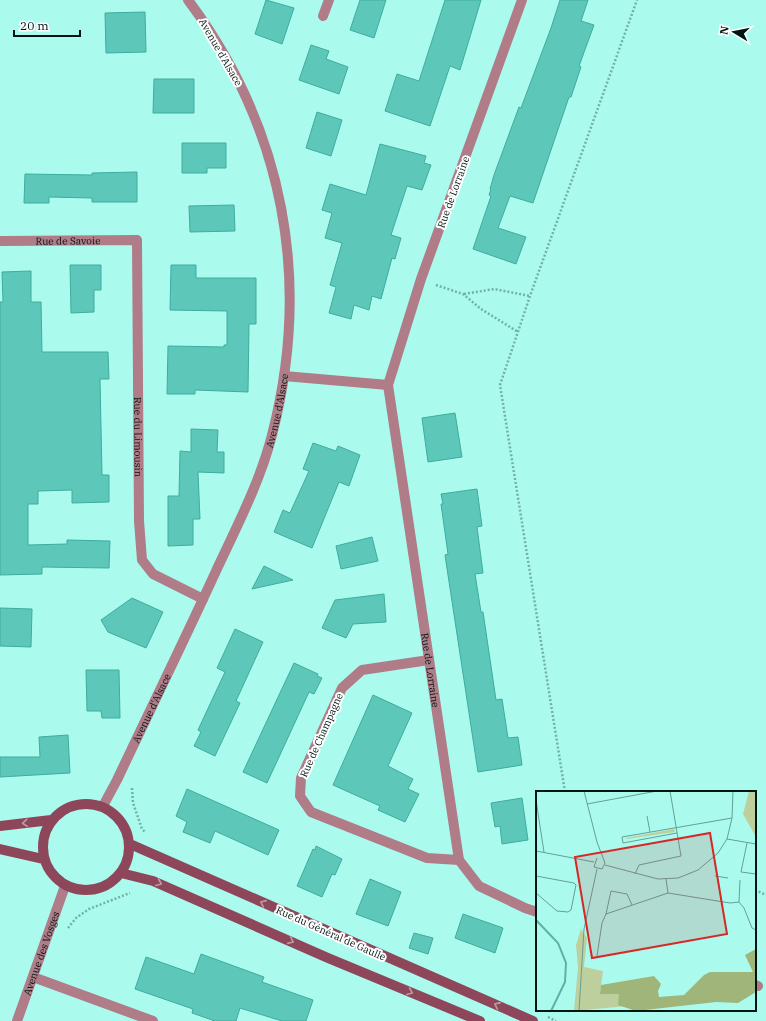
<svg xmlns="http://www.w3.org/2000/svg" width="766" height="1021" font-family="'IBM Plex Serif',serif">
  <style>
    .building { fill: #5dc8b9; stroke: #3eac9e }
    .lines { fill: none; stroke-linecap: round; stroke-linejoin: round }
    .path { stroke: #73b1a7; stroke-width: 2.5; stroke-dasharray: 2 2; stroke-linecap: butt }
    .lane { stroke: #af7c88; stroke-width: 10 }
    .street { stroke: #af7c88; stroke-width: 10 }
    .secondary { stroke: #8e475a; stroke-width: 10 }
    .oneway { stroke: #c19aa4 }
    .labels { text-anchor: middle; stroke-width: 4; stroke-linejoin: round; paint-order: stroke }
    .street-label { font-size: 10px; fill: #011613; stroke: #fff }
    .inset-river { fill: none; stroke: #5db2a6; stroke-width: 2 }
    .inset-road { fill: none; stroke: #669f96; stroke-width: 1 }
    .view { fill: #d62828; fill-opacity: 0.15; stroke: #d62828; stroke-width: 2 }
    .inset-edge { fill: none; stroke: #011613; stroke-width: 2 }
  </style>
  <rect width="100%" height="100%" fill="#aafbee"/>
  <!-- building -->
  <path class="building" d="M266 0 294 8 282 44 255 34Z
    M360 0H386L374 38 350 30Z
    M445 0H481L460 70 450 66 430 126 385 111 397 74 419 81Z
    M560 0H588L581 21 594 25 579 66 581 67 571 97H569L533 203 510 196 498 228 526 237 516 264 473 249 491 196 489 195 491 189H490L494 175 519 107 521 108 551 28Z
    M145 12 146 52 106 53 105 13Z
    M311 45 329 51 326 59 348 67 339 94 299 80Z
    M154 79H194V113H153Z
    M317 112 342 120 331 156 306 148Z
    M182 143H226V168H207V173H182Z
    M380 144 426 156 424 163 431 165 422 190 407 186 391 235 401 238 395 259 392 258 381 299 372 296 369 310 354 305 351 319 329 313 336 287 330 285 342 243 325 238 332 213 322 210 330 184 366 195Z
    M137 172V202H92V198L49 197V203H24L25 174 92 175V173Z
    M234 205 235 231 190 232 189 206Z
    M70 265H101V290H94V312L71 313Z
    M171 265H196V278H256V324H249L248 392 195 390V394H167L168 346 224 347V345H227V311L170 310Z
    M31 271V302H41L42 352H108L109 379H100L102 475H109V502L72 503V490L38 491V504H28V545L67 544V540L110 541 109 568 42 567V574L0 575V302H3L2 272Z
    M455 413 462 457 428 462 422 418Z
    M191 429 218 430 217 452H224V473L198 472 200 519H193V545L168 546V496H179L180 451 191 452Z
    M313 443 336 451 338 446 360 455 349 486 339 482 312 548 274 532 283 510 290 513 309 471 303 469Z
    M477 489 482 526 477 527 483 573 475 574 481 612H483L496 700 502 699 508 738 518 737 522 765 478 772 448 575 445 555 448 554 441 504H443L441 494Z
    M372 537 378 561 341 569 336 546Z
    M264 566 293 580 252 589Z
    M384 594 386 622 353 624 346 638 322 628 335 600Z
    M132 598 163 612 146 648 108 632 101 620Z
    M0 608 32 609 31 647 0 646Z
    M235 629 263 642 236 701 240 703 215 756 194 746 201 732 198 730 225 672 217 668Z
    M294 663 318 674 317 676 322 678 314 694 309 692 267 783 243 772Z
    M86 670H119L120 718H102L101 711H87Z
    M373 695 412 713 388 766 413 779 408 789 419 794 405 822 378 810 380 806 333 785Z
    M68 735 70 773 0 777V757H40L39 737Z
    M187 789 279 830 268 855 215 831 210 843 183 832 187 822 176 816Z
    M522 798 528 840 502 844 500 826 495 827 491 803Z
    M316 846 342 859 335 875 332 874 322 897 297 886 313 849 315 850Z
    M370 879 401 892 388 926 356 914Z
    M463 914 503 928 495 953 455 938Z
    M414 933 433 938 428 954 409 948Z
    M201 954 264 977 262 982 313 1000 306 1021H282L240 1008 236 1021H215L192 1013 193 1009 135 989 146 957 194 974Z"/>
  <g class="lines">
    <!-- path -->
    <path class="path" d="M436 285 463 294 481 309 518 332
      M464 294 494 289 530 296
      M132 788 133 803 142 829 145 832
      M565 792 500 385 530 296 637 0
      M755 890 766 895
      M68 928 76 918 89 909 130 893
      M548 1017 556 1021"/>
    <!-- lane -->
    <path class="lane" d="M33 977 153 1021"/>
    <!-- street -->
    <g class="street">
      <path id="s1" d="M522 0 421 279 388 385 459 860 479 886 525 908 537 912"/>
      <path d="M323 16 329 0"/>
      <path id="s2" d="M0 241 137 240 139 521 142 560 153 574 203 599"/>
      <path d="M284 376 388 385"/>
      <path d="M429 660 362 670 342 688 301 778 300 796 311 812 427 858 459 860"/>
      <path id="s3" d="M103 806 117 780C150 710 184 641 216 571 237 526 260 482 272 435 312 280 284 128 188 0"/>
      <path d="M755 985 758 986"/>
      <path id="s4" d="M17 1021 65 886"/>
    </g>
    <!-- secondary -->
    <path class="secondary" d="M43 847a43 43 0 1 1 86 0a43 43 0 1 1-86 0Z
      M0 826 51 820
      M130 844 533 1021
      M0 849 43 859
      M121 873 153 881 328 958 480 1021"/>
  </g>
  <!-- one-way arrows -->
  <defs><path id="oneway-chevron" d="M-2-3.5L2.5 0L-2 3.5" fill="none" stroke-width="1.6" stroke-linecap="round" stroke-linejoin="round"/></defs>
  <g class="oneway">
    <use href="#oneway-chevron" transform="translate(25 823) rotate(175)"/>
    <use href="#oneway-chevron" transform="translate(159 883) rotate(23)"/>
    <use href="#oneway-chevron" transform="translate(263 903) rotate(-156)"/>
    <use href="#oneway-chevron" transform="translate(291 941) rotate(24)"/>
    <use href="#oneway-chevron" transform="translate(410 992) rotate(23)"/>
    <use href="#oneway-chevron" transform="translate(497 1005) rotate(-156)"/>
  </g>
  <g class="labels">
    <!-- street labels -->
    <g class="street-label">
      <text transform="translate(221 52) rotate(60)" y="4">Avenue d'Alsace</text>
      <text transform="translate(453 192) rotate(-70)" y="4">Rue de Lorraine</text>
      <text dy="4" stroke="none"><textPath href="#s2" startOffset="68">Rue de Savoie</textPath></text>
      <text dy="4" stroke="none"><textPath href="#s3" startOffset="433">Avenue d'Alsace</textPath></text>
      <text dy="4" stroke="none"><textPath href="#s2" startOffset="334">Rue du Limousin</textPath></text>
      <text dy="4" stroke="none"><textPath href="#s1" startOffset="696">Rue de Lorraine</textPath></text>
      <text dy="4" stroke="none"><textPath href="#s3" startOffset="109">Avenue d'Alsace</textPath></text>
      <text transform="translate(321 735) rotate(-66)" y="4">Rue de Champagne</text>
      <text transform="translate(331 933) rotate(24)" y="4">Rue du Général de Gaulle</text>
      <text dy="4" stroke="none"><textPath href="#s4" startOffset="72">Avenue des Vosges</textPath></text>
    </g>
  </g>
  <!-- overview -->
  <g transform="translate(536 791)">
    <rect width="220" height="220" fill="#aafbee"/>
    <path d="M213 0H220V46L207 23ZM138 38 139 41 90 48V47ZM45 138 51 147 48 176 67 180 64 203H83L91 215 38 220 42 176 40 154Z" fill="#becf9e"/>
    <path d="M220 158V201L202 212 180 211 100 220 82 214 83 203H64L65 194 118 185 125 193 122 200 123 206 148 204 168 184 174 181H217L209 164Z" fill="#a0b579"/>
    <path class="inset-river" d="M0 129 22 152 30 172 29 191 15 220"/>
    <path class="inset-road" d="M48 0 61 51 69 72 66 78 58 76 61 67M0 9 8 61M51 13 121 0M111 25 114 41M141 42 87 52 86 46 196 27M191 48 220 53M211 52 205 81 220 83M0 60 58 71M69 74 122 88 142 87 162 79 182 62 191 48 196 27 197 0M99 83 103 74 145 65 134 0M0 85 38 92 40 94 35 119 32 121 21 120 0 102M179 85 192 87M130 88 132 102M203 111 204 89M70 123 75 100 91 103 96 114M61 165 66 132 70 123 132 102 194 112 203 111 208 117 216 137 220 139M43 220 48 138 61 78"/>
    <path class="view" d="M174 42 191 143 56 167 39 66Z"/>
    <rect width="220" height="220" class="inset-edge"/>
  </g>
  <!-- north arrow -->
  <g transform="translate(734 32) rotate(280)" stroke="#ffffff" stroke-width="3" paint-order="stroke">
  <path d="M0-3L7 15L0 10L-7 15Z" fill="#011613"/>
  <text y="-6" font-size="11" font-weight="bold" text-anchor="middle" fill="#011613">N</text>
  </g>
  <!-- scale -->
  <path d="M14 30v6h66v-6" fill="none" stroke="#011613" stroke-width="2"/>
  <text x="20" y="30" font-size="12" fill="#011613" stroke="#ffffff" stroke-width="3" paint-order="stroke">20 m</text>
</svg>
